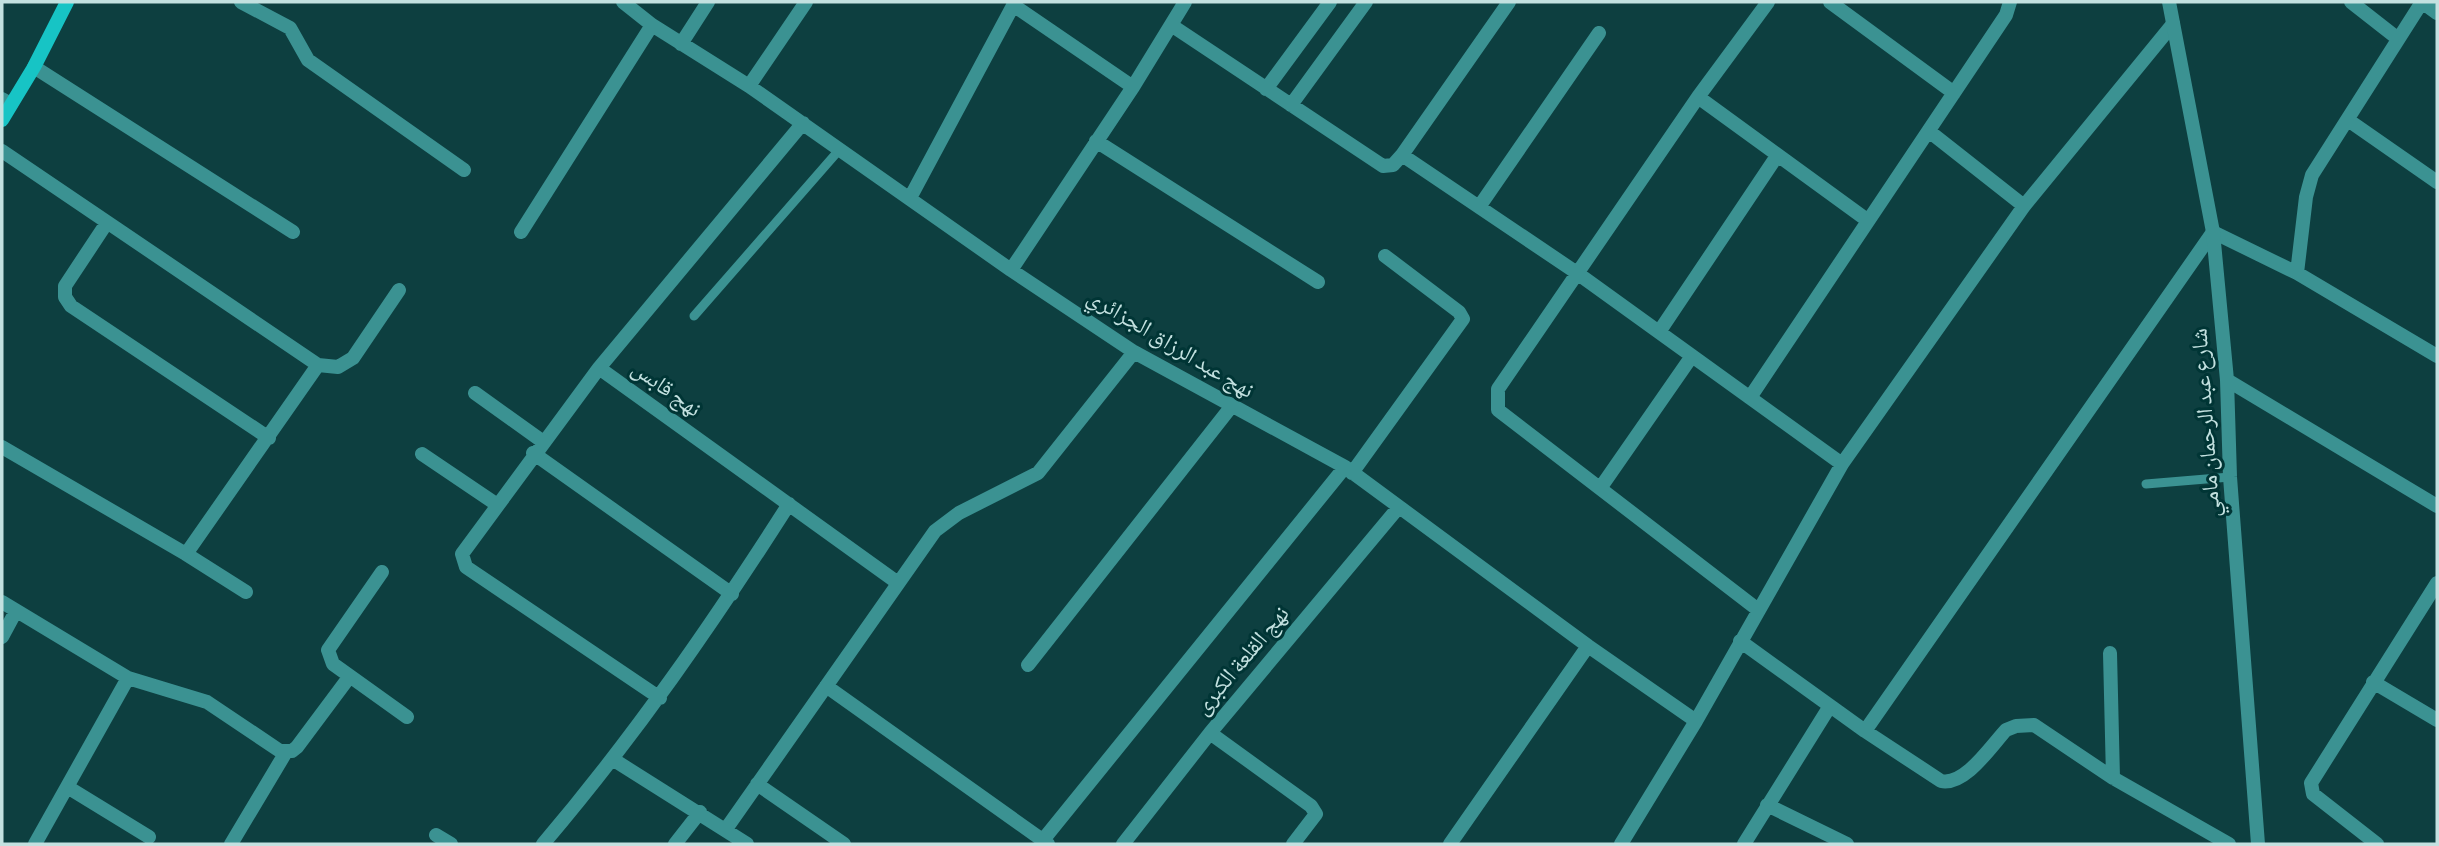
<svg xmlns="http://www.w3.org/2000/svg" width="2439" height="846" font-family="'Sofia Sans Condensed','Noto Naskh Arabic',sans-serif">
  <style>
    .lines { fill: none; stroke-linecap: round; stroke-linejoin: round }
    .service { stroke: #3b9292; stroke-width: 9 }
    .minor { stroke: #3b9292; stroke-width: 14 }
    .tertiary { stroke: #3b9292; stroke-width: 14 }
    .secondary { stroke: #17c4c5; stroke-width: 14 }
    .labels { text-anchor: middle; stroke-width: 6; stroke-linejoin: round; paint-order: stroke }
    .street-label { font-size: 23px; fill: #c3e1e0; stroke: #003535 }
  </style>
  <rect width="100%" height="100%" fill="#0d3f40"/>
  <g class="lines">
    <!-- service -->
    <path class="service" d="M694 316 840 149
      M2146 484 2230 477"/>
    <!-- minor -->
    <path class="minor" d="M241 2 290 28 308 60 464 170
      M623 2 652 25 749 86 1011 270 1134 352 1345 467 1588 646 1696 721
      M1830 2 1954 93
      M2351 2 2397 38
      M2422 2 2437 13
      M1013 5 1133 87
      M1171 25 1383 166 1393 165 1402 155 1577 273 1842 464
      M681 44 708 2
      M34 67 293 232
      M749 86 806 2
      M1266 89 1330 2
      M1698 97 1867 220
      M2 99 11 104
      M1291 105 1366 2
      M2348 120 2437 182
      M1930 132 2024 206
      M1096 141 1318 282
      M2 151 318 365 338 367 353 358 399 290
      M1402 155 1509 2
      M910 198 1015 2
      M1479 207 1599 33
      M106 224 65 286V297L71 306 269 438
      M521 232 652 25
      M1011 270 1133 87 1185 2
      M2297 273 2306 197 2312 175 2422 2
      M1659 332 1777 156
      M599 368 898 583
      M475 393 542 441
      M1751 396C1836 268 1922 142 2006 15L2010 2
      M2 447 186 554 318 365
      M533 453 732 594
      M422 454 496 504
      M1352 473 1463 319 1459 312 1385 256
      M1601 487 1692 356
      M186 554 246 592
      M382 572 328 650 333 664 407 717
      M2 602 128 678 207 702 280 751H292L297 747 350 676
      M1757 609 1498 410V389L1698 97 1768 2
      M2 637 16 611
      M1740 641 1865 731 1941 781C1965 786 1991 746 2006 730L2016 726 2034 725 2113 778 2229 844
      M2110 653 2113 778
      M1028 665 1231 407
      M2373 682 2437 720
      M826 686 1048 844
      M660 698 466 567 462 554 599 368 803 123
      M1865 731 2213 232 2297 273 2437 356
      M1210 733 1311 806 1316 814 1293 844
      M614 760 747 844
      M757 784 844 844
      M69 788 149 837
      M1767 805 1847 844
      M726 829 935 531 959 513 1038 473 1134 352
      M436 835 451 844
      M1043 840 1345 467
      M35 844 128 678
      M231 844 286 752
      M543 844C635 736 713 623 789 504
      M675 844 700 812
      M1123 844 1210 733 1398 508
      M1450 844 1588 646
      M1621 844 1696 721 1842 464 2024 206 2173 24
      M1744 844 1830 706
      M2377 844 2313 794 2311 783 2437 583"/>
    <!-- tertiary -->
    <path class="tertiary" d="M2169 2 2213 232 2227 380 2230 477 2258 844
      M2227 380 2437 506"/>
    <!-- secondary -->
    <path class="secondary" d="M2 120 34 67 67 2"/>
  </g>
  <g class="labels">
    <!-- street labels -->
    <g class="street-label">
      <text transform="translate(1171 343) rotate(31)" y="8">نهج عبد الرزاق الجزائري</text>
      <text transform="translate(667 388) rotate(36)" y="8">نهج قابس</text>
      <text transform="translate(2205 423) rotate(-94)" y="8">شارع عبد الرحمان مامي</text>
      <text transform="translate(1241 660) rotate(-50)" y="8">نهج القلعة الكبرى</text>
    </g>
  </g>
  <!-- border -->
  <rect width="2439" height="846" fill="none" stroke="#c3e1e0" stroke-width="7"/>
</svg>
